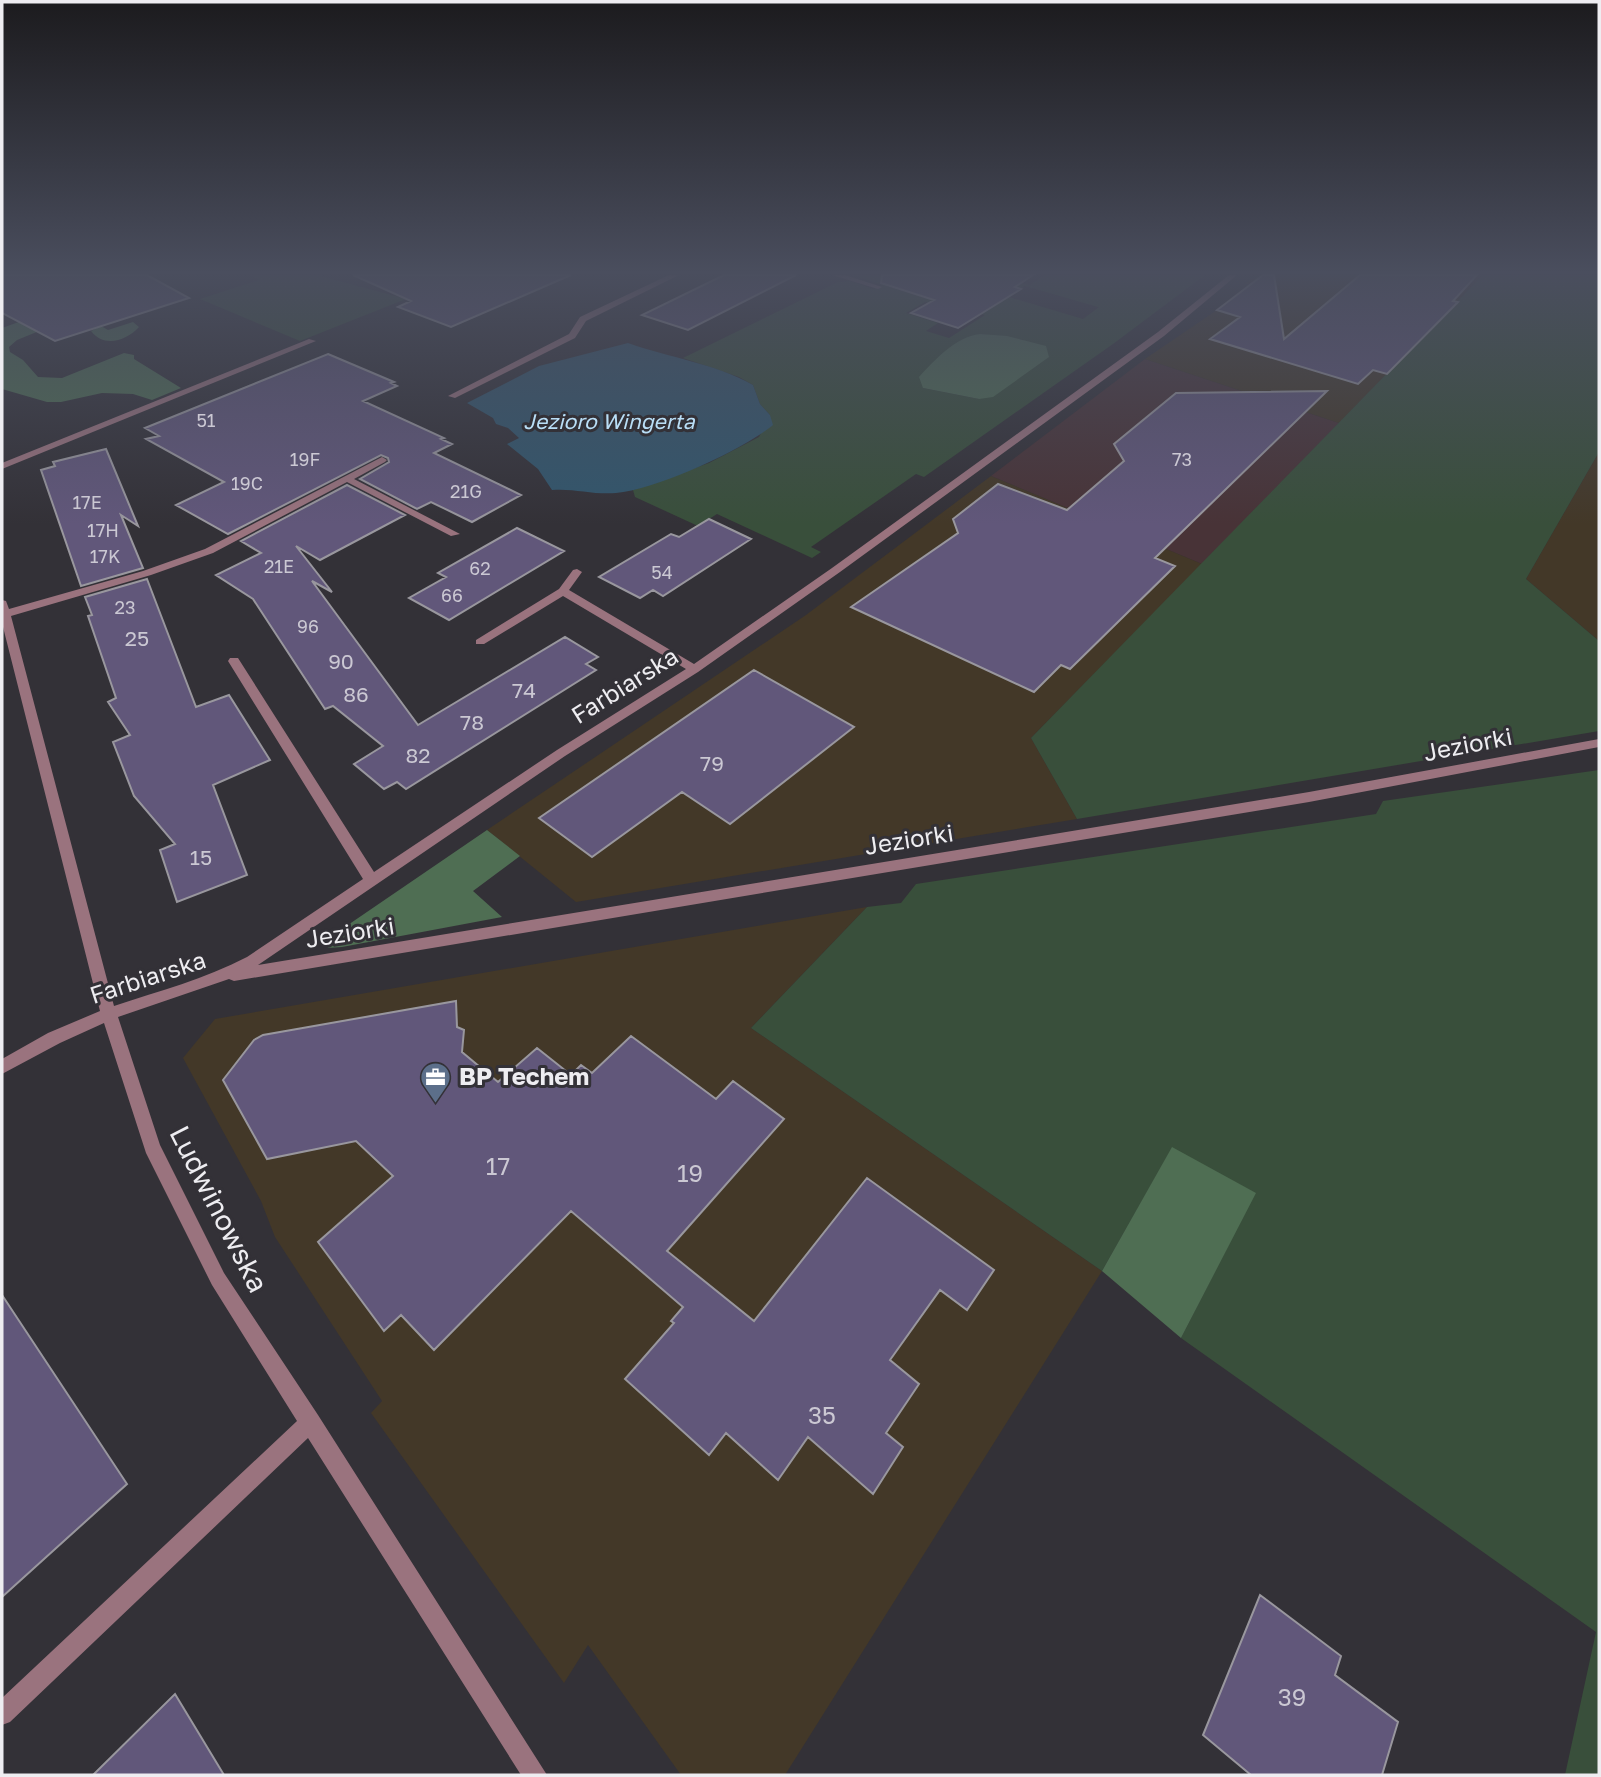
<svg xmlns="http://www.w3.org/2000/svg" width="1601" height="1777" font-family="'Golos Text',sans-serif">
  <style>
    .commercial { fill: #483337 }
    .industrial { fill: #433828 }
    .green { fill: #394f3b; fill-rule: evenodd }
    .forest { fill: #4f6e53 }
    .water { fill: #32566c }
    .building { fill: #61577a; stroke: #99979e; stroke-width: 2 }
    .lines { fill: none; stroke-linecap: round; stroke-linejoin: round }
    .service { fill: #9a737e; fill-rule: evenodd }
    .minor { fill: #9a737e; fill-rule: evenodd }
    .labels { text-anchor: middle; stroke-width: 6; stroke-linejoin: round; paint-order: stroke }
    .far-number-label { font-size: 18px; fill: #cbc8d3 }
    .far-water-label { font-size: 21px; font-style: italic; fill: #b9def6; stroke: #333137 }
    .number-label { font-size: 21px; fill: #cbc8d3 }
    .street-label { font-size: 24px; fill: #eeedf1; stroke: #333137 }
    .poi-label { font-size: 24px; font-weight: bold; fill: #eeedf1; stroke: #333137; text-anchor: start }
    .near-number-label { font-size: 24px; fill: #cbc8d3 }
    .near-street-label { font-size: 28px; fill: #eeedf1; stroke: #333137 }
  </style>
  <rect width="100%" height="100%" fill="#333137"/>
  <!-- commercial -->
  <path class="commercial" d="M1145 359 1339 423 1202 564 991 476Z"/>
  <!-- industrial -->
  <path class="industrial" d="M1271 275H1483L1339 423 1145 359 1217 310 1250 285 1245 283 1251 279H1267Z
    M1599 452V641L1526 579Z
    M991 476 1202 564 1031 738 1077 819 576 902 487 830 806 615Z
    M867 907 751 1028 1102 1271 785 1775H681L588 1645 564 1683 371 1413 382 1401 275 1237 261 1201 183 1058 215 1019Z"/>
  <!-- green -->
  <path class="green" d="M250 275H317L406 299 300 341 200 299 259 280Z
    M854 275H893V282L887 286 924 298 995 275 1029 285 1045 275H1205L1113 344 924 477 916 474 811 547 821 552 812 558 717 514 698 526 635 497 633 490 709 463 759 437 770 415 760 404 753 385 739 377 683 358 838 282 850 281 873 289 882 285ZM1025 286 1098 307H1099L1083 319 1009 297ZM925 302 985 315 949 338 926 331 938 323 906 313ZM980 334 1024 340 979 399 923 388Z
    M1483 275H1599V452L1526 579 1599 641V731L1077 819 1031 738Z
    M1599 770V1775H1565L1596 1632 1181 1338 1255 1193 1172 1148 1102 1271 751 1028 867 907 901 903 916 884 1376 814 1383 801Z"/>
  <!-- forest -->
  <path class="forest" d="M66 305 44 329 17 340 9 347 10 352 23 360 38 377 62 378 124 353 134 355V359L181 388 152 400 133 394 102 393 61 402H47L2 389V328Z
    M133 322 139 327C126 341 104 348 91 331L101 326 108 330Z
    M980 334 1007 336 1046 346 1049 357 993 397 979 399 923 388 919 377C936 359 955 337 980 334Z
    M487 830 520 856 473 891 502 917 342 947 328 948 323 942Z
    M1172 1147 1256 1193 1181 1338 1102 1271Z"/>
  <!-- water -->
  <path class="water" d="M628 343C670 358 714 363 753 385L760 404 770 415 773 425C741 451 657 489 616 493 594 495 573 488 552 490L538 469 507 444 519 438 508 428 496 424 493 418 467 403 539 366Z"/>
  <!-- building -->
  <path class="building" d="M2 275H147L189 298 55 341 2 313Z
    M353 275H571L451 327 398 307 411 301Z
    M724 275H796L688 330 642 315Z
    M882 275H1033L1015 287 1021 289 958 328 911 313 934 300 881 283Z
    M1263 275H1274L1284 339 1360 275H1477L1453 301 1458 302 1387 374 1373 370 1358 384 1210 339 1240 317 1217 310Z
    M328 354 394 382 391 383 397 386 363 401 444 438 441 439 452 444 434 453 521 495 472 522 431 502 417 509 360 479 389 462 388 458 381 455 228 534 176 505 224 482 146 439 159 436 145 428Z
    M1327 391 1155 558 1175 566 1070 669 1061 665 1034 692 851 607 958 533 953 519 998 484 1067 510 1124 461 1114 444 1176 393Z
    M106 449 138 526 121 515 143 568 81 586 41 470 55 466 53 462Z
    M347 485 405 515 320 560 296 546 332 592 312 581 418 725 565 637 598 657 586 664 596 670 406 789 397 782 384 789 354 764 383 746 333 706 325 709 253 599 216 575 261 553 241 541Z
    M709 519 751 539 663 596 653 590 640 598 599 577 671 534 679 537Z
    M517 528 564 551 449 620 409 598 446 577 438 573Z
    M147 579 196 707 229 695 270 760 213 785 247 875 177 902 160 850 175 844 134 796 113 742 130 735 108 702 116 698 88 616 92 615 85 597Z
    M754 670 854 727 730 824 682 792 592 857 539 818Z
    M456 1001 457 1027 464 1030 462 1052 498 1082 537 1048 571 1075 581 1065 592 1073 631 1036 716 1099 733 1081 784 1119 667 1251 754 1321 867 1178 994 1270 967 1310 940 1290 890 1360 919 1384 886 1433 903 1447 873 1494 808 1437 778 1480 726 1433 709 1455 625 1379 674 1323 671 1321 683 1307 571 1211 434 1350 401 1315 384 1331 318 1242 393 1176 356 1141 267 1159 223 1080 254 1040 263 1035Z
    M2 1295 127 1484 2 1597Z
    M1260 1595 1341 1656 1335 1675 1398 1722 1382 1775H1251L1203 1735Z
    M175 1694 224 1775H93Z"/>
  <g class="lines">
    <!-- service -->
    <path class="service" d="M669 275H679L586 321 575 338 455 398 448 396 569 334 580 317Z"/>
    <!-- minor -->
    <path class="minor" d="M832 275H845L882 287 878 289Z
      M1229 275H1237L1164 336 840 572 698 672 565 756 258 965 1309 792 1599 739V747L1309 802 234 981 229 979 118 1017 160 1145 224 1273 318 1415 547 1775H521L308 1438 10 1722 2 1725V1698L297 1421 212 1285 146 1153 104 1023 60 1043 2 1074V1059L48 1033 100 1011 2 623V600L6 601 9 609 143 571 205 549 382 457 387 460 385 462 354 479 460 534 451 536 347 482 213 553 151 575 11 616 114 1006C159 991 205 979 247 957L363 879 228 661 230 658H238L374 872 557 750 686 669 563 596 484 644H476V640L559 589 573 570 577 569 582 572 569 590 694 664 832 568 1158 332Z
      M309 339 316 341 2 469V463Z"/>
  </g>
  <!-- sky -->
  <linearGradient id="sky" x2="0" y2="1"><stop stop-color="#1c1b1e"/><stop offset="0.52" stop-color="#4a4e5e"/><stop offset="1" stop-color="#4a4e5e" stop-opacity="0"/></linearGradient>
  <rect width="1601" height="524" fill="url(#sky)"/>
  <!-- icons -->
  <defs>
    <symbol id="office-pin" viewBox="-11 -11 22 30"><path d="M0 17L-7.5 6A9.5 9.5 0 1 1 7.5 6Z" fill="#5c6f8a" stroke="#333137"/><path d="M-6-3h4V-5.5h4V-3h4V5H-6ZM-1-4.5V-3h2v-1.5ZM-6 0V1H6V0Z" fill="#fff"/></symbol>
  </defs>
  <g fill-rule="evenodd">
    <use href="#office-pin" x="418" y="1060" width="35" height="47"/>
  </g>
  <g class="labels">
    <!-- far-number labels -->
    <g class="far-number-label">
      <text x="206" y="427">51</text>
      <text x="305" y="466">19F</text>
      <text x="1182" y="466">73</text>
      <text x="247" y="490">19C</text>
      <text x="466" y="498">21G</text>
      <text x="87" y="509">17E</text>
      <text x="103" y="537">17H</text>
      <text x="105" y="563">17K</text>
      <text x="279" y="573">21E</text>
      <text x="480" y="575">62</text>
      <text x="662" y="579">54</text>
      <text x="452" y="602">66</text>
      <text x="125" y="614">23</text>
      <text x="308" y="633">96</text>
    </g>
    <!-- far-water labels -->
    <g class="far-water-label">
      <text x="609" y="429">Jezioro Wingerta</text>
    </g>
    <!-- number labels -->
    <g class="number-label">
      <text x="137" y="646">25</text>
      <text x="341" y="669">90</text>
      <text x="524" y="698">74</text>
      <text x="356" y="702">86</text>
      <text x="472" y="730">78</text>
      <text x="418" y="763">82</text>
      <text x="712" y="771">79</text>
      <text x="201" y="865">15</text>
    </g>
    <!-- street labels -->
    <g class="street-label">
      <text transform="translate(625 686) rotate(-32)" y="8">Farbiarska</text>
      <text transform="translate(1468 745) rotate(-11)" y="8">Jeziorki</text>
      <text transform="translate(909 840) rotate(-9)" y="8">Jeziorki</text>
      <text transform="translate(350 933) rotate(-9)" y="8">Jeziorki</text>
      <text transform="translate(148 978) rotate(-18)" y="8">Farbiarska</text>
    </g>
    <!-- poi labels -->
    <g class="poi-label">
      <text x="459" y="1085">BP Techem</text>
    </g>
    <!-- near-number labels -->
    <g class="near-number-label">
      <text x="498" y="1175">17</text>
      <text x="690" y="1182">19</text>
      <text x="822" y="1424">35</text>
      <text x="1292" y="1706">39</text>
    </g>
    <!-- near-street labels -->
    <g class="near-street-label">
      <text transform="translate(219 1209) rotate(63)" y="10">Ludwinowska</text>
    </g>
  </g>
  <!-- border -->
  <rect width="1601" height="1777" fill="none" stroke="#eeedf1" stroke-width="7"/>
</svg>
